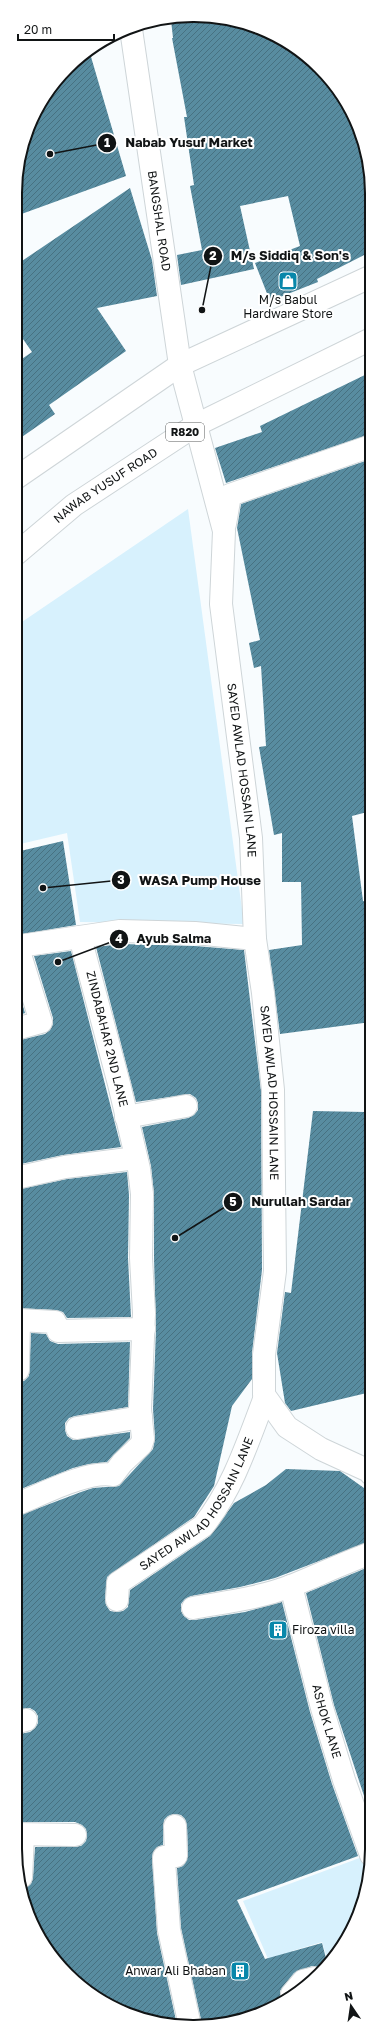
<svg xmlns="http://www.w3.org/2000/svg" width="387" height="2042" font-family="'Golos Text',sans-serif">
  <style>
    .green { fill: #d7f1fd }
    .building { fill: url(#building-hatch) }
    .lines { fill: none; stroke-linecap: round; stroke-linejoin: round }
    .minor-casing { stroke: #ced5d8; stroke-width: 24 }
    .highway-casing { stroke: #ced5d8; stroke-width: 24 }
    .minor { stroke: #fff; stroke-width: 22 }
    .highway { stroke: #fff; stroke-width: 22 }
    .labels { text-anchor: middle; stroke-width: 4; stroke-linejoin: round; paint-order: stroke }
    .shield { fill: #fff; stroke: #585a5b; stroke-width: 1 }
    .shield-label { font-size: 11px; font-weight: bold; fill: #111415 }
    .street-label { font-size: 12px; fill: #111415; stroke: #fff }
    .poi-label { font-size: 12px; fill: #111415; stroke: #fff }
    .rim { fill: none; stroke: #111415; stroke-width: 2 }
    .leader { fill: none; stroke: #111415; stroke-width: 1.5 }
    .callout-dot { fill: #111415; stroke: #fff; stroke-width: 1.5 }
    .mark-label { font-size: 12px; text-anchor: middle; font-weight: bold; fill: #fff }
    .callout-label { font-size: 13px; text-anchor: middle; font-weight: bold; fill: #111415; stroke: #fff; stroke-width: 4; stroke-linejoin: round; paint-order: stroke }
  </style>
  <defs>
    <pattern id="building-hatch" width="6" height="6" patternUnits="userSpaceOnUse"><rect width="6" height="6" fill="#588ca0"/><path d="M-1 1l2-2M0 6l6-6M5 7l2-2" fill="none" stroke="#477181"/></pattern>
  </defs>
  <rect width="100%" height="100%" fill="#f8fcfe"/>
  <!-- green -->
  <path class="green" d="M188 509 244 924 80 922 67 833 16 845V626Z
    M365 1856 370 1872 353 1928 328 1961 322 1942 292 1951 300 1979 285 1998 243 1901Z"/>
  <!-- building -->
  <path class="building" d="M217 16 272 33 320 67 354 115 372 182V251L317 279 318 282 270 301 255 263 300 246 288 196 240 206 254 269 181 285 177 255 202 250 190 186 194 185 184 117H187L172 38H173L171 20Z
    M89 50 126 176 16 216V170L39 104 85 52Z
    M130 188 152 260 157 296 97 308 126 351 49 405 55 414 16 441V363L32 352 16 329V265Z
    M371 372V434L226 483 215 448 262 432 260 426Z
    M371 459V811L352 816 363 901 371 902V1022L280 1034 269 950 302 945 301 882H282V833L274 835 259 747 266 746 261 666 254 668 249 643 260 640 237 528 241 504Z
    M63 841 76 925 17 935 16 852Z
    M121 944 195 946 244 950 261 1091 262 1270 252 1353V1379L232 1406 214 1486 194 1517 107 1577 105 1599 106 1605 110 1611 117 1612 123 1611 128 1607 130 1590 210 1536 234 1503 266 1485 286 1469 340 1471 371 1493V1541L275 1578 240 1587 191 1596 185 1599 181 1604V1611L184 1616 189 1620H195L245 1612 282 1602 310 1712 332 1784 358 1856 237 1900 265 1959 322 1943 327 1962 322 1968 312 1966 294 1973 280 1991 281 2000 251 2018 202 2024 181 1928 177 1868 183 1866 188 1856 187 1826 185 1819 181 1815 174 1814 168 1816 164 1820 163 1845 157 1847 152 1857 157 1933 177 2025 115 2009 67 1975 28 1917 25 1898V1888L31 1884 33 1878 35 1847 81 1846 86 1841 87 1836 86 1829 82 1825 75 1822H15V1735L30 1732 35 1728 38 1723V1716L35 1711 30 1708 15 1710V1517L81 1492 93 1488 119 1486 153 1449 155 1438 153 1409 156 1329 154 1258V1194L151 1166 142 1127 188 1118 194 1115 198 1110V1103L196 1098 190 1094 136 1102 96 947Z
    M71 951 121 1147 63 1155 16 1165V1041L45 1034 50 1030 53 1024V1018L34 956Z
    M16 983 25 1013 16 1016Z
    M313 1111 365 1112V1119L371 1118V1392L291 1411 285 1403 277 1353 285 1292 291 1293Z
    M127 1172 129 1195 128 1258 131 1317 67 1318 63 1312 56 1310 15 1308 16 1190 67 1179Z
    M31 1333 46 1334 50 1341 58 1344 130 1342 128 1407 75 1416 69 1418 65 1423V1430L67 1436 73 1440 130 1432V1438L107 1462 89 1464 73 1468 16 1491 15 1382 24 1381 29 1376Z
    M371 1566V1817L334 1705 306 1593Z"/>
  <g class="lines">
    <defs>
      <g id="minor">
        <path id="s1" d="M131 29 180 365 224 531 221 604 251 838 255 939 263 993 273 1090 275 1271 264 1355V1395L287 1427 321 1449 369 1471 371 1474"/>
        <path d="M225 524 230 495 371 446"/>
        <path d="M16 949 26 945 120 931 195 933 255 939"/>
        <path d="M16 1029 41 1022 18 948"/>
        <path d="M126 1117 186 1106"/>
        <path d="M16 1178 65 1167 136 1158"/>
        <path d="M18 1370 19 1320 55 1322 58 1331 144 1329"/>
        <path d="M77 1428 141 1417"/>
        <path d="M15 1505C41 1495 87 1470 113 1475L122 1463 141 1445 143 1439 140 1409 144 1313 141 1258 142 1194 139 1169 119 1084 80 937"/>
        <path id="s2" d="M291 1586 322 1708 344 1780 371 1855"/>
        <path id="s3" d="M117 1600 118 1583 203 1526C233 1489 248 1441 265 1397"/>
        <path d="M193 1608C226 1602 260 1598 291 1586 318 1575 344 1563 371 1553"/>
        <path d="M15 1723 26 1720"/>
        <path d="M175 1826 176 1856 164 1857V1861L169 1930 190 2026"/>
        <path d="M15 1834 75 1835"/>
        <path d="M21 1877 23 1835"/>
        <path d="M292 1994 303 1981 315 1978"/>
      </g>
      <g id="highway">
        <path d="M16 478 180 365 372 276"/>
        <path id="s4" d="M16 554 74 505 196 425 371 339"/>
      </g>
    </defs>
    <!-- minor casing -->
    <use href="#minor" class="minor-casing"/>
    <!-- highway casing -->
    <use href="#highway" class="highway-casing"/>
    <!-- minor -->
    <use href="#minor" class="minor"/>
    <!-- highway -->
    <use href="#highway" class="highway"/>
  </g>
  <!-- icons -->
  <defs>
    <symbol id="shop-square" viewBox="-11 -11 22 22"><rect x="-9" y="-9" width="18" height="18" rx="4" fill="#0887aa" stroke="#fff"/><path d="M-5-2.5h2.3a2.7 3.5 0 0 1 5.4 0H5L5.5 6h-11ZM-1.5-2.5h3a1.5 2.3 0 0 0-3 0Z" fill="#fff"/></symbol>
    <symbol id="building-square" viewBox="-11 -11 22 22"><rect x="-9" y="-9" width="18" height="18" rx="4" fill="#0887aa" stroke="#fff"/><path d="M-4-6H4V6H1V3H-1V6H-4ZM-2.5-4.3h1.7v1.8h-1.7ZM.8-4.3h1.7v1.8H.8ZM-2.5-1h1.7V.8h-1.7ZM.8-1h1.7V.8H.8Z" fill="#fff"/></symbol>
  </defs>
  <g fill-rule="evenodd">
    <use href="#shop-square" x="277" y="270" width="22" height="22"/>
    <use href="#building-square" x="267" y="1619" width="22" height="22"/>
    <use href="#building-square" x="229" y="1960" width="22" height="22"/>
  </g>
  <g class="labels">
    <!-- shield labels -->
    <rect class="shield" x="166" y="423" width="38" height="18" rx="3"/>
    <g class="shield-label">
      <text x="185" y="436">R820</text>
    </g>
    <!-- street labels -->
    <g class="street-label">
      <text dy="4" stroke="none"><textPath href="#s1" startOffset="194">BANGSHAL ROAD</textPath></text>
      <text dy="4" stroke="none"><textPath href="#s4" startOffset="113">NAWAB YUSUF ROAD</textPath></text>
      <text dy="4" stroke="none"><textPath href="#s1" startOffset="752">SAYED AWLAD HOSSAIN LANE</textPath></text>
      <text transform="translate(107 1039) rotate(76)" y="4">ZINDABAHAR 2ND LANE</text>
      <text dy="4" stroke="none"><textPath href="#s1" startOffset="1076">SAYED AWLAD HOSSAIN LANE</textPath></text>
      <text dy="4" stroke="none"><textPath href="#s3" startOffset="132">SAYED AWLAD HOSSAIN LANE</textPath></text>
      <text dy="4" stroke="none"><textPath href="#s2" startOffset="140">ASHOK LANE</textPath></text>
    </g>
    <!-- poi labels -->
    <g class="poi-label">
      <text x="288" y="304">M/s Babul<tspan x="288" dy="14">Hardware Store</tspan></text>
      <text x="292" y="1634" text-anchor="start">Firoza villa</text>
      <text x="226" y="1975" text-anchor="end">Anwar Ali Bhaban</text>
    </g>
  </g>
  <!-- crop -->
  <path d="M0 0H387V2042H0ZM193 22H194A171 171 0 0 1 365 193V1849A171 171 0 0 1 194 2020H193A171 171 0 0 1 22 1849V193A171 171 0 0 1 193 22Z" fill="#fff" fill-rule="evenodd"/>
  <path class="rim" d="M193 22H194A171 171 0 0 1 365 193V1849A171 171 0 0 1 194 2020H193A171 171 0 0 1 22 1849V193A171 171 0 0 1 193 22Z"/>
  <!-- callouts -->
  <path class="leader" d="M50 154L107 143M202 310L213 256M43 888L121 880M58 962L119 939M175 1238L233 1202"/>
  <g class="callout-dot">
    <circle cx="50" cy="154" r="4"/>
    <circle cx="202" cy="310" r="4"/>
    <circle cx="43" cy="888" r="4"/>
    <circle cx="58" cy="962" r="4"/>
    <circle cx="175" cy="1238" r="4"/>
    <circle cx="107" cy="143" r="10"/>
    <circle cx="213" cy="256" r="10"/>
    <circle cx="121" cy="880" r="10"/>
    <circle cx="119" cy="939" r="10"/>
    <circle cx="233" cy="1202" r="10"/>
  </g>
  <g class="mark-label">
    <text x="107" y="147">1</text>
    <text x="213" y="260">2</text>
    <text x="121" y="884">3</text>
    <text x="119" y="943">4</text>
    <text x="233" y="1206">5</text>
  </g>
  <g class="callout-label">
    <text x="189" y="147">Nabab Yusuf Market</text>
    <text x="290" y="260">M/s Siddiq &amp; Son's</text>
    <text x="200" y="885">WASA Pump House</text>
    <text x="174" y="943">Ayub Salma</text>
    <text x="301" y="1206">Nurullah Sardar</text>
  </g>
  <!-- north arrow -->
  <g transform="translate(351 2006) rotate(347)" stroke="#ffffff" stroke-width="3" paint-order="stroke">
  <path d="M0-3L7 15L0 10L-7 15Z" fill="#111415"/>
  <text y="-6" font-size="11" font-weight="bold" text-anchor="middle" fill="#111415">N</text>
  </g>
  <!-- scale -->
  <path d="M18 34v6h96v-6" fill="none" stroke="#111415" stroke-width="2"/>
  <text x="24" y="34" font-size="12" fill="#111415" stroke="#ffffff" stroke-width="3" paint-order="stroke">20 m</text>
</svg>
